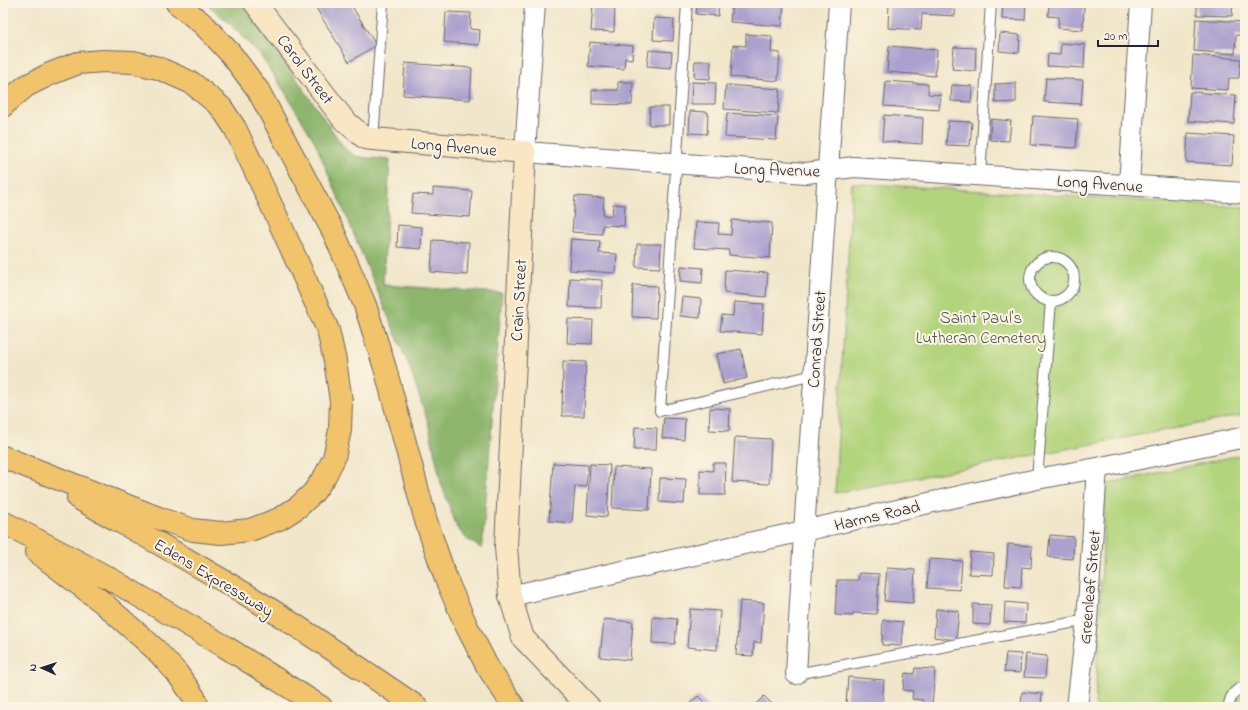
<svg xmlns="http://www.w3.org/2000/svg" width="1248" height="710" font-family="'Indie Flower',sans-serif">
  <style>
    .green { fill: #b2d47d; stroke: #6a7b5c }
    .forest { fill: #8db66c; stroke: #586c54 }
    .building { fill: #aba1cf }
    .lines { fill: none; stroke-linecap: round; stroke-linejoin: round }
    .lane-casing { stroke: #6a676d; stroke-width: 12 }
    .street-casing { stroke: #6a676d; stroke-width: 22 }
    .secondary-casing { stroke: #6a676d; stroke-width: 24 }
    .highway-casing { stroke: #6a676d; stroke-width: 24 }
    .lane { stroke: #fff; stroke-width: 10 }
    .street { stroke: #fff; stroke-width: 20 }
    .secondary { stroke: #f9e7c3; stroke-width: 22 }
    .highway { stroke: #f1c36a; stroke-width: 22 }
    .labels { text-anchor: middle; stroke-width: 4; stroke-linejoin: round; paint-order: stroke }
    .street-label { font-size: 17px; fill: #22223b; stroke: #fcf5e5 }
    .park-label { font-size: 17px; fill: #4d574f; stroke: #fcf5e5 }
  </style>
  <rect width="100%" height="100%" fill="#fcf5e5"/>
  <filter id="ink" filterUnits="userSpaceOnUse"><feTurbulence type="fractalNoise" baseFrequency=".025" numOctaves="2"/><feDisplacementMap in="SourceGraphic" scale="8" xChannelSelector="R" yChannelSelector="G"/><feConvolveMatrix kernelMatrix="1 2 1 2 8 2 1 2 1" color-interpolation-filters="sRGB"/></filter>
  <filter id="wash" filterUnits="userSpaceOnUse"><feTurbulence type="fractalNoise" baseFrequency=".012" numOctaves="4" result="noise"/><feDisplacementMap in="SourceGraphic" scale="16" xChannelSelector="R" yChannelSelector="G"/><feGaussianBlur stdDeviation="0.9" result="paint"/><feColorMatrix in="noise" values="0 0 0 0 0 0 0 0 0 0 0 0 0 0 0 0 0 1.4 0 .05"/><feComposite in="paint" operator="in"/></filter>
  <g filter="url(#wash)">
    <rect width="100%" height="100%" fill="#f1e6c9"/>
    <!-- green -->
    <path class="green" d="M852 183 1245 207V415L835 493Z
      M1245 454V707H1095L1106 484Z"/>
    <!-- forest -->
    <path class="forest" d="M206 3H244L345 149 355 156 367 158 390 159 383 285 502 293 482 549 467 539 457 528 441 483 428 422 409 366 315 142 283 89 260 55 227 21Z"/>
    <g id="blocks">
      <!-- building -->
      <path class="building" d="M313 3H350L376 45 349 62Z
        M593 3 615 5 614 32 591 31Z
        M697 3H719L718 16 696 14Z
        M732 3H784L782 26 730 22Z
        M889 3H956L955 16 922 14 921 30 888 28Z
        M1003 3H1026L1025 20 1002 19Z
        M1049 3 1084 5 1083 30 1058 28 1059 17 1048 16Z
        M1197 3H1233L1232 16 1197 15Z
        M446 12 471 13 470 29 480 30 479 45 444 42Z
        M654 18 674 19 673 41 653 40Z
        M1196 19 1245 22V36L1236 35 1235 54 1194 51Z
        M1000 33 1020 35 1019 53 999 51Z
        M746 34 772 36 771 52 780 53 778 81 731 77 733 45 746 46Z
        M590 42 633 46 632 59 625 58 624 69 588 66Z
        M1061 43 1085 45 1084 68 1047 66 1048 54 1060 55Z
        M889 46 937 50 935 76 887 72Z
        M954 47 976 48 975 71 952 69Z
        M649 50 672 52 671 68 647 66Z
        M1193 55 1241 59 1239 78H1229L1228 90 1191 88Z
        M695 61H711L710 79 694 78Z
        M405 63 472 68 470 100 403 95Z
        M1046 78 1083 80 1081 104 1044 102Z
        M886 81 928 84V94L941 95 939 110 884 106Z
        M618 82H633L632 105 592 104V90H618Z
        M692 82 716 83 715 104H691Z
        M1016 83V102L995 103V84Z
        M726 85 780 89 778 113 724 109Z
        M952 85 972 86 971 102 951 101Z
        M1190 92 1236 95 1234 124 1188 121Z
        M650 107H669V125H649Z
        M690 111 708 112 707 134 689 133Z
        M727 113 778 116 776 140 725 137Z
        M884 115 923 118 922 144 882 141Z
        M1033 116 1078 119 1076 148 1031 145Z
        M991 119 1011 121 1009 141 990 140Z
        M948 121 972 122 970 146 946 145Z
        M1188 133 1234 136 1232 165 1186 162Z
        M433 188 472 191 470 217 411 213 413 194 433 195Z
        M575 196 604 198 603 215 612 216 613 204 625 205 624 226 603 225 602 234 572 232Z
        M732 220 772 223 770 258 729 255V250L694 248 696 222 719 223 718 234 731 235Z
        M398 225 422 227 421 249 397 247Z
        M571 239 600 241 599 253 617 254 616 273 569 270Z
        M433 240 469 242 467 275 431 272Z
        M637 244H661L660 268 636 267Z
        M681 266 703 268 702 283 680 281Z
        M725 270 768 273 766 297 724 293Z
        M570 278 602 280 601 308 569 307Z
        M633 285 657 286 656 318 632 317Z
        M682 297 701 299 700 318 680 316Z
        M734 302 764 304 762 334 720 331 722 315 733 316Z
        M568 319 593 320 592 344 567 343Z
        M741 349 747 378 723 384 717 354Z
        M563 361 586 362 584 416H562Z
        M710 408 730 409 729 431 709 430Z
        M664 418 685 419 684 440 662 438Z
        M635 427 657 428 656 450H634Z
        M735 437 771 439 769 484 732 482Z
        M553 463 588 465 586 487 575 486 572 523 549 521Z
        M713 463H726L725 495H700V470L713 471Z
        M590 464 610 465 607 517 587 515Z
        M614 467 651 469 649 510 612 508Z
        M660 478 686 479 684 504 659 502Z
        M1050 535 1074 537 1073 559 1048 557Z
        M1008 544 1032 546 1031 568 1022 567 1021 587 1005 586Z
        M970 552 994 554 993 575 969 574Z
        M929 559 962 561 960 590 927 588Z
        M887 568 915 570 913 603 884 601Z
        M859 573 879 574 877 614 853 613V616L835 615 837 580H858Z
        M740 601 764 603 761 643 754 642 753 656 736 655Z
        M1005 602 1026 604 1025 623 1004 622Z
        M973 604 991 605 990 625 973 624Z
        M690 609 720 611 717 650 687 647Z
        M936 609 959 611 956 640 934 637Z
        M653 617 677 619 675 644 652 643Z
        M604 619 633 622 630 660 600 657Z
        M883 620 903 622 901 646 882 645Z
        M1006 653 1021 654 1020 673 1004 672Z
        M1026 654 1047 656 1045 678 1024 677Z
        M915 668 935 669 932 707H922L923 700 912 699 913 691 903 690 905 673 914 674Z
        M848 677 884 680 882 707 846 704Z
        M1022 692 1042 694 1041 707H1021Z
        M698 696 709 707H686Z
        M764 696 775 707H753Z"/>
    </g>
  </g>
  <g filter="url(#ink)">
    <use href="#blocks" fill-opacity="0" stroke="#6a676d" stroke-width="1"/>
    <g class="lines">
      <defs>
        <path id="lane" d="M687 3 660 411 814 375
          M373 139 383 3
          M980 175 991 3
          M1030 279a22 22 0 1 1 44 0a22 22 0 1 1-44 0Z
          M1037 479 1051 301
          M796 674 1087 620
          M1229 707C1229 697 1235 689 1245 687"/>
        <path id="street" d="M535 3 525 152 806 173 854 167 1245 193
          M1129 185 1141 3
          M510 596 1037 479 1097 468 1245 437
          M796 674 804 532 839 3
          M1077 707 1087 620 1097 468"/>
        <path id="secondary" d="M255 3 344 120 365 138 373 139 525 152 506 547 510 596 523 638 589 707"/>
        <path id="highway" d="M177 3 204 25 231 54 258 90 334 233 365 305 385 368 426 521 446 579 467 627 487 666 514 707
          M3 106 8 101 26 86 50 74 78 63 103 61 133 62 158 68 192 83 221 107 235 128 276 215 328 330 335 361 341 401 340 430 334 458 325 476 313 493 298 507 279 519 250 530 221 533 193 530 161 519 3 457
          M78 498C136 531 195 563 252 598 308 632 363 670 417 707
          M3 522 107 577 224 646 321 707
          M37 552 102 602 155 649 177 673 194 697 198 707"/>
      </defs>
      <!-- lane casing -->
      <use href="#lane" class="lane-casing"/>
      <!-- street casing -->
      <use href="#street" class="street-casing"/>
      <!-- secondary casing -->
      <use href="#secondary" class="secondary-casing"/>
      <!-- highway casing -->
      <use href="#highway" class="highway-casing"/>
      <!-- lane -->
      <use href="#lane" class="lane"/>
      <!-- street -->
      <use href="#street" class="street"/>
      <!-- secondary -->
      <use href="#secondary" class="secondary"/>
      <!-- highway -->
      <use href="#highway" class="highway"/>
    </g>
  </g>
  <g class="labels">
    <!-- street labels -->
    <g class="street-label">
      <text transform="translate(306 69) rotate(53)" y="6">Carol Street</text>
      <text transform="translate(454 146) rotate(5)" y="6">Long Avenue</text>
      <text transform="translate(777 169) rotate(2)" y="6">Long Avenue</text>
      <text transform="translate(1100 183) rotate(4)" y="6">Long Avenue</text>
      <text transform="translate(518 300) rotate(-87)" y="6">Crain Street</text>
      <text transform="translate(816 339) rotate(-86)" y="6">Conrad Street</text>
      <text transform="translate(877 515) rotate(-13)" y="6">Harms Road</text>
      <text transform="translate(214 577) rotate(31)" y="6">Edens Expressway</text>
      <text transform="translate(1089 587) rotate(-85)" y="6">Greenleaf Street</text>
    </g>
    <!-- park labels -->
    <g class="park-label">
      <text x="981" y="323">Saint Paul's<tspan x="981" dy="20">Lutheran Cemetery</tspan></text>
    </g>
  </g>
  <!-- margin -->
  <rect width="1248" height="710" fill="none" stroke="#fcf5e5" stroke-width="16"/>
  <!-- north arrow -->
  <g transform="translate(42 668) rotate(273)" stroke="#fcf5e5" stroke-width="3" paint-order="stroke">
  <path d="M0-3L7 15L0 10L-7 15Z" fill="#22223b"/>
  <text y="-6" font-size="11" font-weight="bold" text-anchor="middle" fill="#22223b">N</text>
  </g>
  <!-- scale -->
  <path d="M1098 40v6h60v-6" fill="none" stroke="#22223b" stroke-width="2"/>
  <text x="1104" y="40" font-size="12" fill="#22223b" stroke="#fcf5e5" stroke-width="3" paint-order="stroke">20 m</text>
</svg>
